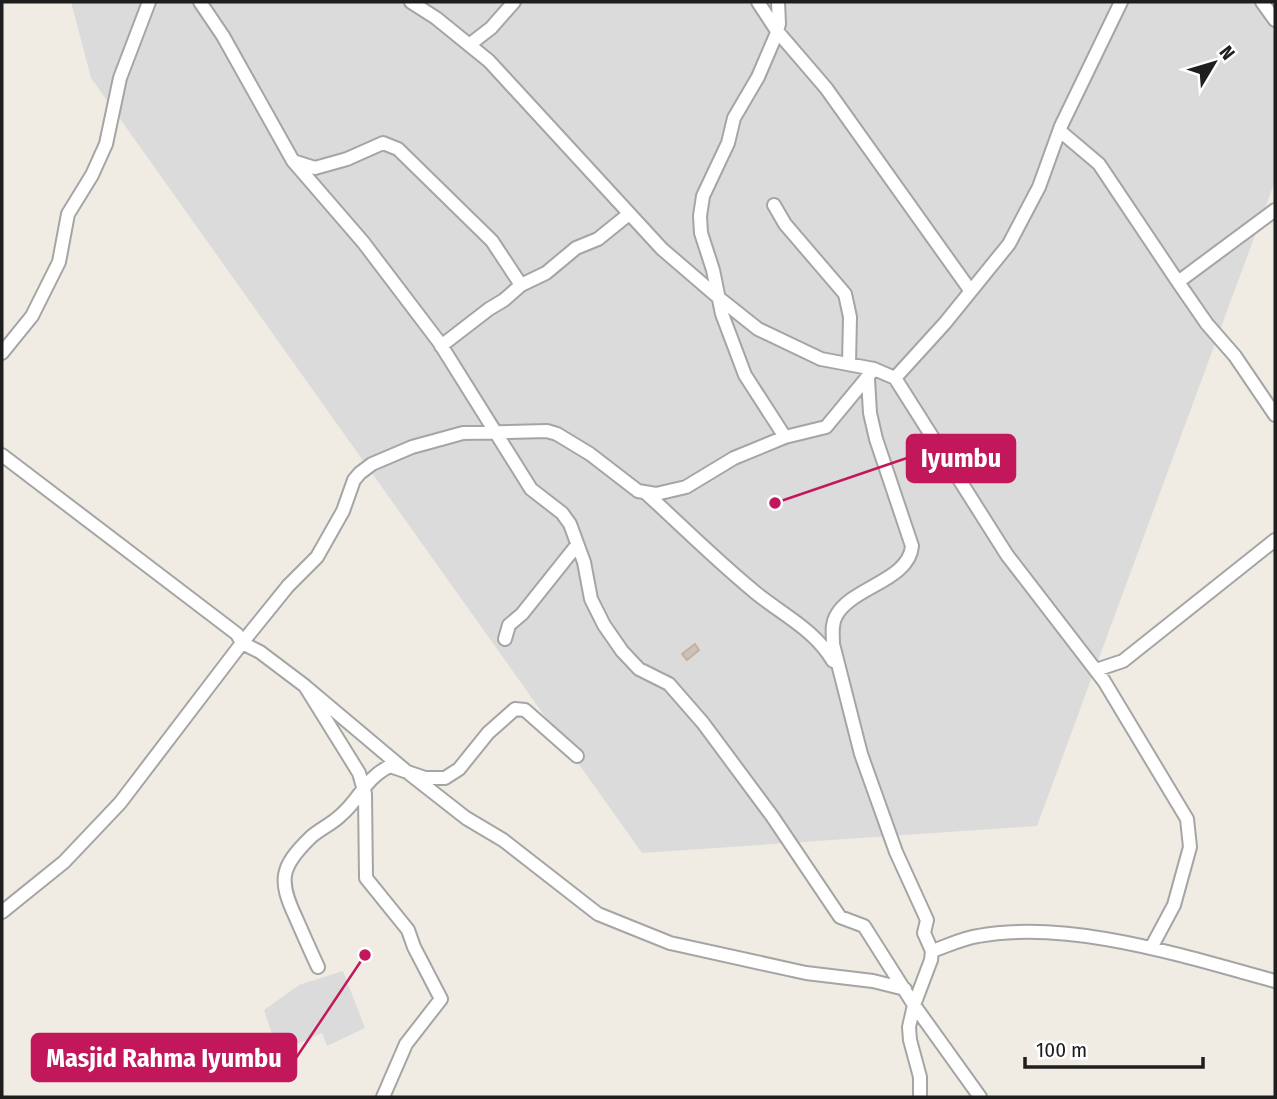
<svg xmlns="http://www.w3.org/2000/svg" width="1277" height="1099" font-family="'Fira Sans Condensed',sans-serif">
  <style>
    .residential { fill: #dcdbdb }
    .building { fill: #ccc2b8; stroke: #c3b2a4; stroke-width: 2 }
    .lines { fill: none; stroke-linecap: round; stroke-linejoin: round }
    .street-casing { stroke: #a5a5a5; stroke-width: 16 }
    .street { stroke: #fff; stroke-width: 12 }
    .leader { fill: none; stroke: #c2185b; stroke-width: 2.5 }
    .callout-dot { fill: #c2185b; stroke: #fff; stroke-width: 2.5 }
    .callout { fill: #c2185b; stroke: #c2185b; stroke-width: 2.5 }
    .callout-label { font-size: 26px; text-anchor: middle; font-weight: bold; fill: #fff }
  </style>
  <rect width="100%" height="100%" fill="#f0ece3"/>
  <!-- residential -->
  <path class="residential" d="M71 2H1275V181L1037 826 642 853 91 78Z
    M343 971 365 1028 327 1046 322 1033 278 1053 264 1010 299 985Z"/>
  <!-- building -->
  <path class="building" d="M695 644 699 650 687 660 682 654Z"/>
  <g class="lines">
    <defs>
      <path id="street" d="M200 2 223 36 293 161 363 242 439 342 531 489 562 513 570 524 584 562 591 599 604 625 622 651 639 669 669 684 703 723 772 816 840 917 864 926 914 1005 980 1097
        M411 2 436 18 489 61 662 249 719 298 758 329 821 359 874 369
        M758 2 777 31 826 88 970 290
        M778 2 779 24 776 35 758 77 734 118 728 143 703 196 700 216 701 233 713 270 722 314 745 375 785 437
        M1262 2 1275 20
        M469 45 491 28 514 2
        M1060 131 1099 164 1178 282 1207 324 1235 356 1275 415
        M293 161 315 168 347 159 383 143 398 149 492 241 521 285
        M774 205 785 224 845 294 850 317 849 364
        M1178 282 1275 210
        M441 346 489 309 504 300 521 285 546 273 576 248 598 239 629 214
        M2 353 32 316 59 262 68 214 92 175 106 144 120 78 149 2
        M895 378 1007 555 1104 681 1187 819 1190 847 1174 905 1151 948
        M868 379 870 413 876 439 912 546C909 581 851 587 836 616 831 625 833 634 833 644L861 754 896 852 927 920 924 933 932 951 931 960 914 1005 909 1027 910 1040 920 1077V1097
        M2 455 237 634 242 643
        M647 494C683 527 718 562 756 593 783 615 815 630 833 661
        M505 639 509 625 522 614 577 545
        M242 643 260 652 305 686 359 773 365 794 366 878 408 930 414 947 441 999 406 1044 383 1097
        M1096 670 1123 661 1275 540
        M305 686 406 771 466 818 503 840 598 914 670 943 806 973 873 981 905 989
        M2 912 64 862 120 803 242 643 288 586 317 557 343 511 354 480 360 473 372 464 412 447 463 433 547 431 557 434 590 454 638 491 656 494 686 487 734 458 785 437 826 427 874 369 895 378 945 323 1009 244 1039 187 1061 126 1121 2
        M932 951C947 946 963 938 978 936 1071 919 1186 957 1275 981
        M318 967C310 950 303 934 296 918 278 880 280 867 311 837 320 829 332 824 341 815 360 799 365 778 390 766L425 778H445L459 769 488 733 515 709 525 710 577 756"/>
    </defs>
    <!-- street casing -->
    <use href="#street" class="street-casing"/>
    <!-- street -->
    <use href="#street" class="street"/>
  </g>
  <!-- callouts -->
  <path class="leader" d="M775 503L907 458M365 955L296 1058"/>
  <g class="callout-dot">
    <circle cx="775" cy="503" r="7"/>
    <circle cx="365" cy="955" r="7"/>
  </g>
  <g class="callout">
    <rect x="907" y="435" width="108" height="47" rx="7"/>
    <rect x="32" y="1034" width="264" height="47" rx="7"/>
  </g>
  <g class="callout-label">
    <text x="961" y="467">Iyumbu</text>
    <text x="164" y="1067">Masjid Rahma Iyumbu</text>
  </g>
  <!-- border -->
  <rect width="1277" height="1099" fill="none" stroke="#1e1e1e" stroke-width="7"/>
  <!-- north arrow -->
  <g transform="translate(1214 63) rotate(52)" stroke="#ffffff" stroke-width="5" paint-order="stroke">
  <path d="M0-5L12 26L0 18L-12 26Z" fill="#1e1e1e"/>
  <text y="-10" font-size="19" font-weight="bold" text-anchor="middle" fill="#1e1e1e">N</text>
  </g>
  <!-- scale -->
  <path d="M1025 1057v10h178v-10" fill="none" stroke="#1e1e1e" stroke-width="3.5"/>
  <text x="1036" y="1057" font-size="21" fill="#1e1e1e" stroke="#ffffff" stroke-width="5" paint-order="stroke">100 m</text>
</svg>
